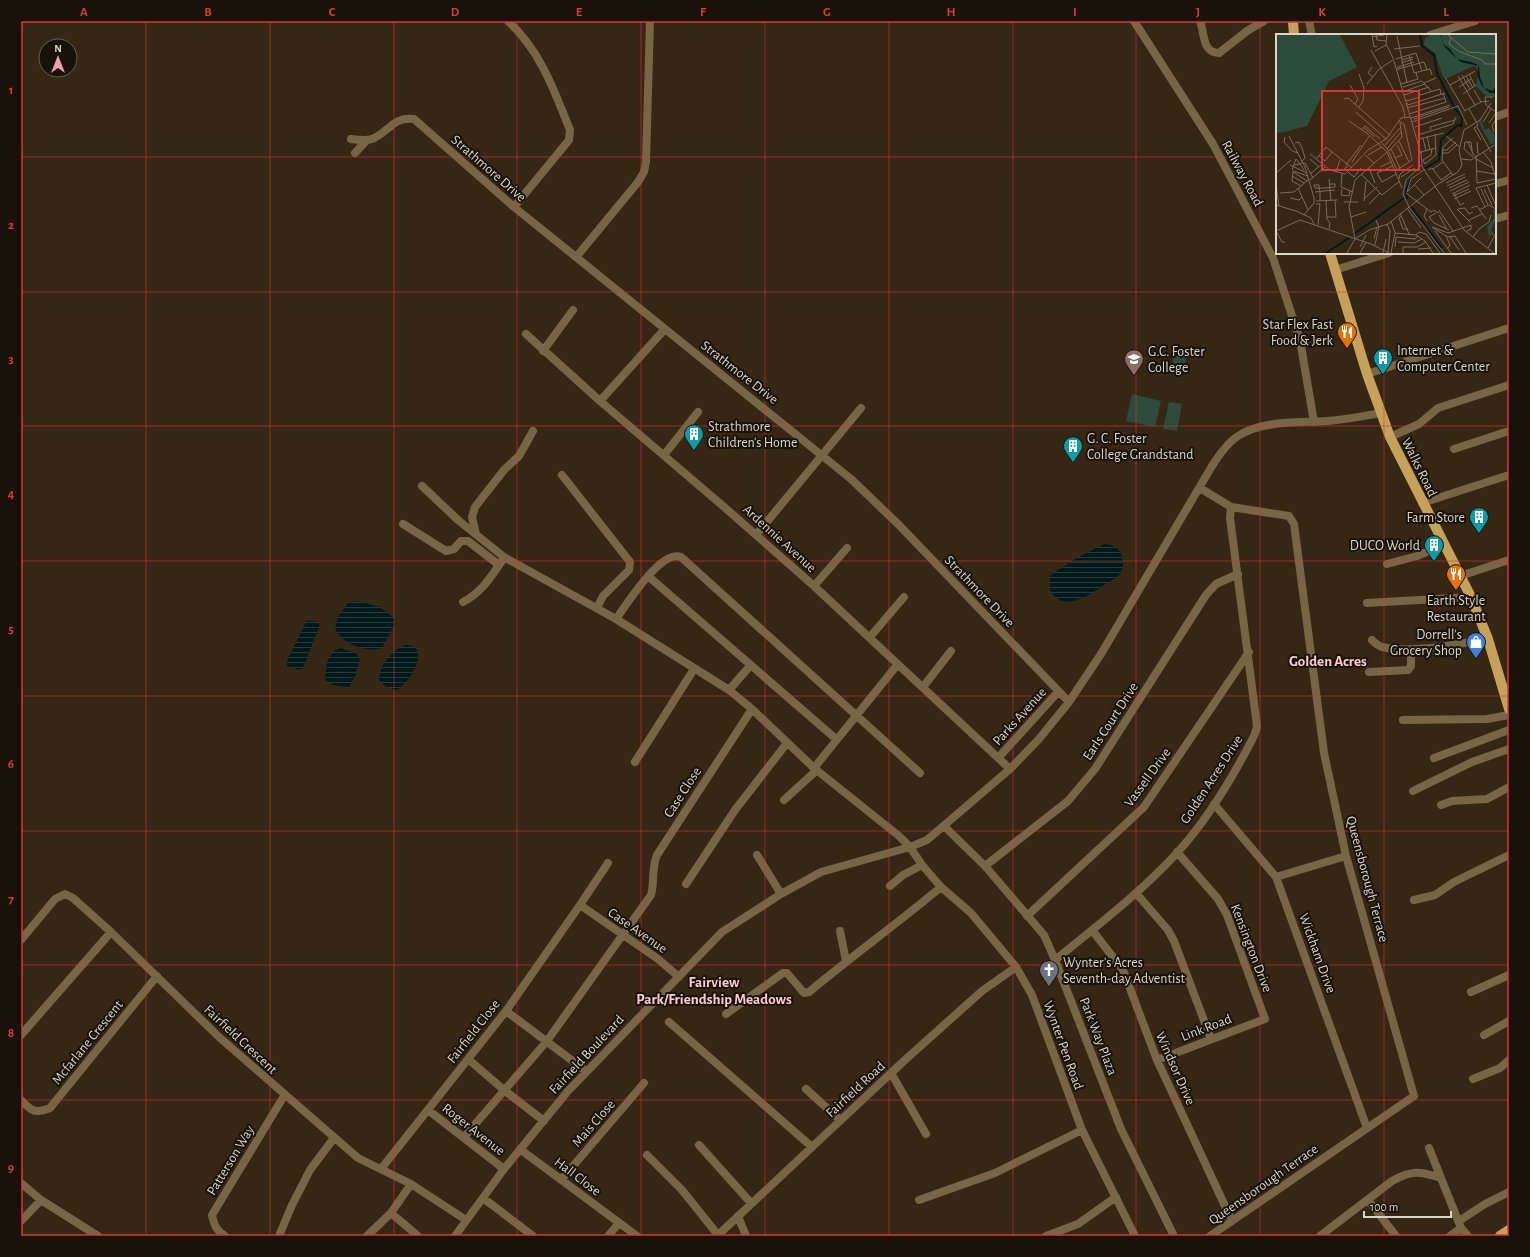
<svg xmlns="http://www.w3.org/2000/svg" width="1530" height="1257" font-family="'Alegreya Sans',sans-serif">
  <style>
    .pitch { fill: #2c4b3b }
    .water { fill: url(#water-rules) }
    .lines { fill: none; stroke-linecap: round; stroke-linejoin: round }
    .minor { stroke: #776645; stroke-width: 8 }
    .major { stroke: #c5a15a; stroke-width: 10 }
    .grid { fill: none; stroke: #d73938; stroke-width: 1; stroke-opacity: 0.55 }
    .labels { text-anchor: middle; stroke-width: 4; stroke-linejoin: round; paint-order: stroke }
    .street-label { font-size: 14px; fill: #ddd4c8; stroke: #181209 }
    .poi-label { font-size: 14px; fill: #ddd4c8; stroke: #181209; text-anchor: start }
    .neighbourhood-label { font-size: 15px; font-weight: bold; fill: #fecad2; stroke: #181209 }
    .inset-river { fill: none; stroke: #001a1b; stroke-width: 2 }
    .inset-road { fill: none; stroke: #796c5c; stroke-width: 1 }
    .view { fill: #d73938; fill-opacity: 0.15; stroke: #d73938; stroke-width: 2 }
    .inset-edge { fill: none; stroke: #ddd4c8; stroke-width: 2 }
    .neatline { fill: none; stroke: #d73938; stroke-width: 1.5 }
    .grid-label { font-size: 13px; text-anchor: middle; font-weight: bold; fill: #d73938 }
  </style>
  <defs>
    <pattern id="water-rules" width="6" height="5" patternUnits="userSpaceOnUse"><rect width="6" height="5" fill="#001a1b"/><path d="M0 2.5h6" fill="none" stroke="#253a3b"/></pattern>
  </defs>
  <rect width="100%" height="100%" fill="#362714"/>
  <!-- pitch -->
  <path class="pitch" d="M1176 348 1188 350 1183 372 1171 370Z
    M1132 394 1161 401 1155 427 1126 421Z
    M1169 402 1182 404 1177 431 1163 429Z"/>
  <!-- water -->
  <path class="water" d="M1104 544C1114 545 1119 547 1122 557 1124 562 1123 569 1120 574 1117 578 1111 581 1107 583 1095 592 1070 610 1055 597 1048 590 1049 584 1051 575L1075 559Z
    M357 601 380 607 394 618 395 624 382 648C365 653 342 644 335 628L338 617 349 602Z
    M307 620 319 622V627L303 668 299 670 287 666V661Z
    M407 645C433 647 408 685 396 690L386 687 379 680C380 665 393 648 407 645Z
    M341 648 357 654 360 660 355 676 349 688 333 685 325 680 327 661 335 650Z"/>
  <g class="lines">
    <!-- minor -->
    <path class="minor" d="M508 21C541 52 554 90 570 130L569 140 514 207
      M1134 21 1213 144 1273 258 1300 340 1314 422
      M1200 21C1205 35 1202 52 1219 53L1247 31 1264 21
      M1309 21 1312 35
      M1430 35 1475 21
      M1495 117 1509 112
      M351 139C359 140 369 142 376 137 392 128 394 117 414 119L514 207 851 479 898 524 1069 702
      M355 153 367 140
      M1495 184 1509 180
      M1495 219 1509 215
      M577 256 638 182 644 172 646 162 650 21
      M1335 270 1389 253
      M526 334 600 401 723 506 814 586 1010 769
      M543 351 573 310
      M1367 374 1509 328
      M600 401 664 330
      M1390 437 1419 424 1438 408 1509 385
      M1454 449 1509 431
      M664 455 698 412
      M562 475 630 562 629 570 603 596 597 608
      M422 486 458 520 504 557 616 619 729 690 752 709 814 768 899 836 910 847 922 865 941 887 971 913 1016 967 1032 995 1082 1130 1135 1236
      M1200 488 1231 507 1289 516 1294 524 1324 753 1346 856 1414 1096 1210 1236
      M1422 503 1509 475
      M403 524 446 551 454 549 461 541H468L499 565
      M476 534 472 517 475 507 504 470 519 456 533 431
      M756 535 861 408
      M1387 564 1417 556 1443 545
      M648 576 836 739
      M1460 576 1509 560
      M814 586 847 548
      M463 602C482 592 490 578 502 561
      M1367 603 1471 597
      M616 619C627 604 661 549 681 557L920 773
      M870 637 904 597
      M1372 640C1375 643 1378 646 1382 647 1411 654 1458 644 1488 639
      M1369 672 1408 670 1411 666V649
      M923 687 951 651
      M729 690 750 666
      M1403 720 1487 719 1509 715
      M999 757 1058 692
      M1434 758 1509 730
      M635 762 694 669H696
      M814 768 898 664
      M1413 791 1472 762 1509 749
      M784 800 817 770
      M1214 804 1276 877 1367 1128
      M1441 805 1452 801 1487 799 1509 787
      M944 826 985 866 1044 935 1055 960 1121 1129 1174 1236
      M757 855 781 894
      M985 866 1068 801 1095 769 1206 595 1216 584 1238 574
      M1276 877 1346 856
      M686 884 735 810 787 743
      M890 886 903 875 922 865
      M1136 893 1168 930 1174 941 1211 1039
      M1414 900 1435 895 1454 882 1509 855
      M580 905 658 959 679 977
      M1027 916 1144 807 1249 652
      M1092 930 1123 970 1157 1060 1232 1221
      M840 931 846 961
      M21 940 55 899 65 894 73 898 111 932 219 1037 358 1158 411 1184 466 1220
      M1055 960C1097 926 1140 893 1177 853 1208 819 1233 777 1254 736L1257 727 1256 718 1230 518 1231 507
      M1471 992 1509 975
      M506 1011 586 1071
      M726 1014 783 973H787L804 993 809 992C852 956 898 923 941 887
      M669 1022 812 1147
      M21 1035 111 932
      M1484 1035 1509 1021
      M468 1059 504 1090 544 1121
      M1157 1060 1265 1019 1227 915 1218 899 1177 852
      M891 1073 926 1134
      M1473 1079 1500 1068 1509 1060
      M806 1089 840 1120
      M21 1100C31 1111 35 1114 50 1108L157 976
      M428 1110 504 1169
      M464 1137 547 1041 651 895C655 881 651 869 657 855L752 709
      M699 1145 751 1203
      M1429 1148 1461 1228 1468 1236
      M521 1150 637 1236
      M647 1155 682 1190 718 1235
      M381 1169 506 1011 580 905 608 863
      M562 1179 644 1083
      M21 1183 41 1200 98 1236
      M483 1198 533 1236
      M919 1200 995 1173 1082 1130
      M1368 1200 1396 1236
      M391 1213 418 1236
      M738 1216 746 1236
      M21 1221 41 1200
      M1459 1221 1485 1204 1509 1192
      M225 1236C216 1230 214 1225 212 1215L284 1096
      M279 1236 292 1205 310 1170 334 1138
      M367 1236 391 1213 411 1184
      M455 1236 504 1169 568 1091 722 932 781 894 821 872 910 847 927 840 1010 769 1039 739 1069 702 1101 654 1212 466C1219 455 1227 443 1238 436 1263 420 1298 423 1326 421 1344 420 1363 416 1381 413
      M608 1236 619 1223
      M717 1236 906 1059 982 991 1016 967
      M1046 1236 1078 1224 1116 1197
      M1320 1236 1392 1181C1412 1170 1419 1171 1441 1178
      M1450 1236 1461 1228"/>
    <!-- major -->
    <path class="major" d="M1293 21 1294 35
      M1330 253 1367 374 1390 437 1471 597 1488 639 1509 709
      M1500 1236 1509 1230"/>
  </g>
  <!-- grid -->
  <path class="grid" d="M146 21V1236M270 21V1236M394 21V1236M517 21V1236M641 21V1236M765 21V1236M889 21V1236M1013 21V1236M1136 21V1236M1260 21V1236M1384 21V35M21 157H1277M1495 157H1509M1384 253V1236M21 292H1509M21 426H1509M21 561H1509M21 696H1509M21 831H1509M21 965H1509M21 1100H1509"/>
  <!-- icons -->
  <defs>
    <symbol id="restaurant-pin" viewBox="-11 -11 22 30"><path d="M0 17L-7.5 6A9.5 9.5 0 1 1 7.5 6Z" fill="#e8710a" stroke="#181209"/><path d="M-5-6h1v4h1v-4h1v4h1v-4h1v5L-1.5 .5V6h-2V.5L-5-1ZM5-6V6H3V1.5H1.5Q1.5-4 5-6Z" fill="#fff"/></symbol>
    <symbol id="building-pin" viewBox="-11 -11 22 30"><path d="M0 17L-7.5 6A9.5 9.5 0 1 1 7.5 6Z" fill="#0f9aa8" stroke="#181209"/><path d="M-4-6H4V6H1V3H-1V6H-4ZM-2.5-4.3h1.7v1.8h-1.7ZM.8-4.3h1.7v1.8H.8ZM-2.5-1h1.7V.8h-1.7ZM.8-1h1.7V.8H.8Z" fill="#fff"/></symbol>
    <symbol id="university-pin" viewBox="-11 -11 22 30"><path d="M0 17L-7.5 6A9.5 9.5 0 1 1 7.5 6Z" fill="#8d6e63" stroke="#181209"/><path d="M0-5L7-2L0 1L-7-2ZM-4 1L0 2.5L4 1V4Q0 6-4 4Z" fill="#fff"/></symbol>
    <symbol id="shop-pin" viewBox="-11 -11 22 30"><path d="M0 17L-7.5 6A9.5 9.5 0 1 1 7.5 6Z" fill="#3f7fe0" stroke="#181209"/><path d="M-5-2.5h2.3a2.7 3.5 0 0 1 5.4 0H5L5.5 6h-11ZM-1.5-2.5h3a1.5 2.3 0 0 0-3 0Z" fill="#fff"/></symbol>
    <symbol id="church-pin" viewBox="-11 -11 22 30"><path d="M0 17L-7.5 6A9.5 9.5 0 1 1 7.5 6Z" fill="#6b7280" stroke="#181209"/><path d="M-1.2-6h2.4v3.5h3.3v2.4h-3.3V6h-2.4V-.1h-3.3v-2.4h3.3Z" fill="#fff"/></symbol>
  </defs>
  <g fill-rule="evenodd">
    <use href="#restaurant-pin" x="1336" y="321" width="22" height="30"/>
    <use href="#building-pin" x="1372" y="347" width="22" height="30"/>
    <use href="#university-pin" x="1123" y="348" width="22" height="30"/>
    <use href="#building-pin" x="683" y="423" width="22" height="30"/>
    <use href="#building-pin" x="1062" y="435" width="22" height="30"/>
    <use href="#building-pin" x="1468" y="506" width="22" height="30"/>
    <use href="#building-pin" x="1423" y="534" width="22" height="30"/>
    <use href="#restaurant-pin" x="1445" y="563" width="22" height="30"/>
    <use href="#shop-pin" x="1465" y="631" width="22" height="30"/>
    <use href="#church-pin" x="1038" y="959" width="22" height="30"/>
  </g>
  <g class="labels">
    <!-- street labels -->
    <g class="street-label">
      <text transform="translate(489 168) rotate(41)" y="5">Strathmore Drive</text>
      <text transform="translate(1243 173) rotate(62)" y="5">Railway Road</text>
      <text transform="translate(740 372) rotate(38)" y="5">Strathmore Drive</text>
      <text transform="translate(1420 467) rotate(64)" y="5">Walks Road</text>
      <text transform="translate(780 538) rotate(42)" y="5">Ardennie Avenue</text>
      <text transform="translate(980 591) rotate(46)" y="5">Strathmore Drive</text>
      <text transform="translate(1019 716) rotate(-48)" y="5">Parks Avenue</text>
      <text transform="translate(1110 721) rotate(-57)" y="5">Earls Court Drive</text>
      <text transform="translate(1147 777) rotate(-54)" y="5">Vassell Drive</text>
      <text transform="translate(1211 779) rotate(-57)" y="5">Golden Acres Drive</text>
      <text transform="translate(682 792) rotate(-57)" y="5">Case Close</text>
      <text transform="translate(1368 879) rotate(75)" y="5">Queensborough Terrace</text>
      <text transform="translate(638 930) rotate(35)" y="5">Case Avenue</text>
      <text transform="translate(1252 948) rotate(69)" y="5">Kensington Drive</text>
      <text transform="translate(1318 953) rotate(70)" y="5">Wickham Drive</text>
      <text transform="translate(1206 1027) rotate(-21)" y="5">Link Road</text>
      <text transform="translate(473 1031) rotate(-52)" y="5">Fairfield Close</text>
      <text transform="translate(1099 1036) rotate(69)" y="5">Park Way Plaza</text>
      <text transform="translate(241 1039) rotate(43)" y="5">Fairfield Crescent</text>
      <text transform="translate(87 1042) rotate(-51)" y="5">Mcfarlane Crescent</text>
      <text transform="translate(1064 1045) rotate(70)" y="5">Wynter Pen Road</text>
      <text transform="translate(586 1054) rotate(-47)" y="5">Fairfield Boulevard</text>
      <text transform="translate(1176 1068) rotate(66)" y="5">Windsor Drive</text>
      <text transform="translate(855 1089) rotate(-43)" y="5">Fairfield Road</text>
      <text transform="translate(593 1123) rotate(-49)" y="5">Mais Close</text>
      <text transform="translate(474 1129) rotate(38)" y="5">Roger Avenue</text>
      <text transform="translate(230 1160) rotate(-59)" y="5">Patterson Way</text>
      <text transform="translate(578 1176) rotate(37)" y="5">Hall Close</text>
      <text transform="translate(1263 1184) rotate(-35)" y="5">Queensborough Terrace</text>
    </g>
    <!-- poi labels -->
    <g class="poi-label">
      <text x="1333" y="329" text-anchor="end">Star Flex Fast<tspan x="1333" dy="16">Food &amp; Jerk</tspan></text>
      <text x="1397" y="355">Internet &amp;<tspan x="1397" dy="16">Computer Center</tspan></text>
      <text x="1148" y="356">G.C. Foster<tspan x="1148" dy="16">College</tspan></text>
      <text x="708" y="431">Strathmore<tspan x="708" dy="16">Children's Home</tspan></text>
      <text x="1087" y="443">G. C. Foster<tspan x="1087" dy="16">College Grandstand</tspan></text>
      <text x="1465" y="522" text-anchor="end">Farm Store</text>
      <text x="1420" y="550" text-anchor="end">DUCO World</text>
      <text x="1456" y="605" text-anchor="middle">Earth Style<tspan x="1456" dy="16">Restaurant</tspan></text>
      <text x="1462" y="639" text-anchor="end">Dorrell's<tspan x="1462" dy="16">Grocery Shop</tspan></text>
      <text x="1063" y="967">Wynter's Acres<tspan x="1063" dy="16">Seventh-day Adventist</tspan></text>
    </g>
    <!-- neighbourhood labels -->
    <g class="neighbourhood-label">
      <text x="1328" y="666">Golden Acres</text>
      <text x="714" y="987">Fairview<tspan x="714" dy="17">Park/Friendship Meadows</tspan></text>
    </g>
  </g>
  <!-- overview -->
  <g transform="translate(1276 34)">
    <rect width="220" height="220" fill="#362714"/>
    <path d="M0 1H64L81 33 53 47 31 92 8 98 0 99ZM155 1H164L165 5V1H220V51L219 57H211L220 58V63L210 62 200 52 203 37 198 32 171 44 167 43 159 19 148 11 149 4ZM205 86 209 96 213 94 218 100 219 109 215 111 202 87ZM217 175 220 177V185L215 196 219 201H215L210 209 213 202 211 193 218 184Z" fill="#2c4b3b"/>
    <path d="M164 1 168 11 174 15 181 25 195 28 200 30 203 33 204 43 208 54 217 57 220 51 219 59H214L206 52 202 43V32L185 28 180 24 168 12Z" fill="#001a1b"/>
    <path class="inset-river" d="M144 1 146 12 158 21 161 39 179 75 186 83 185 92 182 91 165 106 163 126 148 135M131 165 130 156 135 145M134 171 166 214M78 200 128 164M50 219 73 204"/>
    <path class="inset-road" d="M96 1 98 13 101 12M100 1 101 6 110 7M111 1 110 10 118 26M172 1 192 18 220 20M121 2 131 49M96 3 108 1M175 3 173 10 182 17 206 26 209 30H220M118 15 144 12M95 16 127 73 129 83M99 17 110 11M133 21 138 39 154 35 156 41M120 25 140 19 146 37M125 26 137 23M118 27 145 120M125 29 137 25M96 33 92 39 97 43M122 35 148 28 151 36M122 36V33L138 28M193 40 199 52M186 41 194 55M182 42 199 71M190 42 197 54M169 43 189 77M148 49 160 44M91 50 103 35 117 26M125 50 142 45 140 39M74 51 82 65 79 70M174 51 199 37M127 53 146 47 156 58M183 53 195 45M198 56 205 68M129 57 149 50M187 60 200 51M128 61 153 53M144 61 164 55 165 60M217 63H209L210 71 220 78M68 65 72 64 114 101M130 67 144 63M131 69 132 71 169 59M83 73 87 67 88 54 83 40M131 74 169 64M193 75 202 91 198 94 205 106M188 77 205 68 213 67M80 78 110 105M133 80 170 68 167 59M135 84 174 71M138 85 173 73M73 87 92 100 111 118 126 154M136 88 182 72 191 91M207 88 215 75M213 89 220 79M87 93 99 103M139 93 166 84M201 93 215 118M85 96 89 92 104 105M155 96 154 93 179 86M218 98 216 92 220 85M142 101 177 90 180 83M13 102 29 133 38 164V169L28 181M151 102 154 116M170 102 184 113M9 103 8 108 16 117 22 119M147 104 150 117M177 104 167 113 166 126 177 141M143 105 168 99M123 107 133 128M192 108 198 122M201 108 202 120M19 109 23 108 26 114 29 124 26 127M106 109 112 116 121 136 136 126 128 90 122 87M109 111 125 93M111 115 125 98M115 115 124 134M166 116H171L180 108M113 117 126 103 124 89M196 117 195 108H189L188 115 197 123M111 118 79 146 73 173 79 205 93 196 112 190 162 150 182 138 186 131 183 116 188 96 204 86 215 69M145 118 160 114M145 118 146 131 130 146 127 160 133 173 168 219M207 118 215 128 220 145M166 119H172L181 111M34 120 54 136 69 140 92 116 110 105 125 84 134 83M89 121 98 129M92 121 106 113M200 121 201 149 220 145M43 122 49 127 56 118M119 124 126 121 121 111M34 125 43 133M40 125 50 113 76 134M185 125 195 126 220 110M200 125 217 134M147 126 149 130 160 121 159 100M147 126 155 121 156 115M76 128 94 101M27 129H29L37 144M14 131 31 139M18 131 24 130 28 136M70 131 85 111M145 131 188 196 218 219M117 132 101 139 106 148 120 140M104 133 115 128M93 134 99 149M60 135 67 136 72 132M157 135 167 128M16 136 20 125 24 130 27 128M152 136 156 134 165 146 175 139M200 137 219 140M17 138 31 147M60 138 64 126M72 138 78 143 85 134M0 139 15 126M34 140 46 130M66 140 65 153 77 158M85 140 106 161 124 147M16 142 28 149M125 143 139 134M53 145 55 167M123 145 124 140 137 131M34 146 49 133M170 149 189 140M0 150 3 172M138 150 148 161M211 151 219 170M25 152 16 147 17 137 32 142M171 152 189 143M22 154 32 176M173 154 191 146M66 155 65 161 73 162 74 157M205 155 212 171M208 155 216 171M174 157 193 148M18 158 33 145M39 158 59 156M131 158 135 145 149 135M131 158 145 144M4 159 18 158M130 159 155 178 158 176 162 179 164 176M178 159 184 171 188 169M176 160 194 151M177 162 193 155M14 164 23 166 26 163M88 165 101 153M178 165 195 157M40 167 61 166M44 167V157L43 154V151H38L39 154H49L59 153V150H53M50 167 51 185 54 189 53 195M88 167 90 147M68 168H82M40 170H44L42 191M93 170 104 159M0 171 20 177 35 184 38 190M209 173 200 154 220 149M131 174 145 194M195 174 201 172 210 185M181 175 194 188M182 175 189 174 193 180 197 178M203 176 213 171 220 175M164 178 177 197M124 179 133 200M163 181 170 194M126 182 123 184 127 195H132M51 183H60L59 166M75 183 90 178M193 186 206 180M115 187 119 199 115 219M151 187 148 182 151 175M158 189 173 196M158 189 153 183 160 179M111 190 114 197 112 219M156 193 172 199 195 191V195L191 197M157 194 172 203 179 202 190 219M0 197 6 208H9M0 197 24 186 95 210 113 219M159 197 175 219M119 199 140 201 149 207 157 219M140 201 143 198 150 200 164 219M170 202 174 211 171 215M174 203 183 216M197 203 203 195 213 188 215 181M98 205 101 193M122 208 138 209 146 205M99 211 103 193 100 186M84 213 90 201M119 213 120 203 139 205 142 202M212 214 220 199M142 215 155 214M71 219 79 205M84 219 90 208M107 219 110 205M127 219V213H141L150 208"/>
    <path class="view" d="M46 57H143V136H46Z"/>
    <rect width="220" height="220" class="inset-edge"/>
  </g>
  <!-- border -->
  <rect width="1530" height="1257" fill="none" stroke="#181209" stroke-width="44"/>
  <!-- north arrow -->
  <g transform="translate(58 58)"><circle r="19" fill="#181209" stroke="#676055"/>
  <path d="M0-3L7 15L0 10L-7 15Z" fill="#f39aaa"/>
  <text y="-6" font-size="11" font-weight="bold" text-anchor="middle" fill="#ddd4c8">N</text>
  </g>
  <!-- scale -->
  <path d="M1364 1211v6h87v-6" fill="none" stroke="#ddd4c8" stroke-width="2"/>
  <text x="1370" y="1211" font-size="12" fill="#ddd4c8" stroke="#181209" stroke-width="3" paint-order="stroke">100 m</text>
  <rect x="22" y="22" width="1486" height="1213" class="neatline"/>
  <g class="grid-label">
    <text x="84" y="16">A</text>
    <text x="208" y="16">B</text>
    <text x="332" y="16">C</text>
    <text x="455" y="16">D</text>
    <text x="579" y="16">E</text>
    <text x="703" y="16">F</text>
    <text x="827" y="16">G</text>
    <text x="951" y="16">H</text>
    <text x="1075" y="16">I</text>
    <text x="1198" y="16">J</text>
    <text x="1322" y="16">K</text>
    <text x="1446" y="16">L</text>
    <text x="11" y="94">1</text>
    <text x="11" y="229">2</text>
    <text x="11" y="363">3</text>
    <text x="11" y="498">4</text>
    <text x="11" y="633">5</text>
    <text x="11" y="768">6</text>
    <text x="11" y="903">7</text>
    <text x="11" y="1037">8</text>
    <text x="11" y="1172">9</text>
  </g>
</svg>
